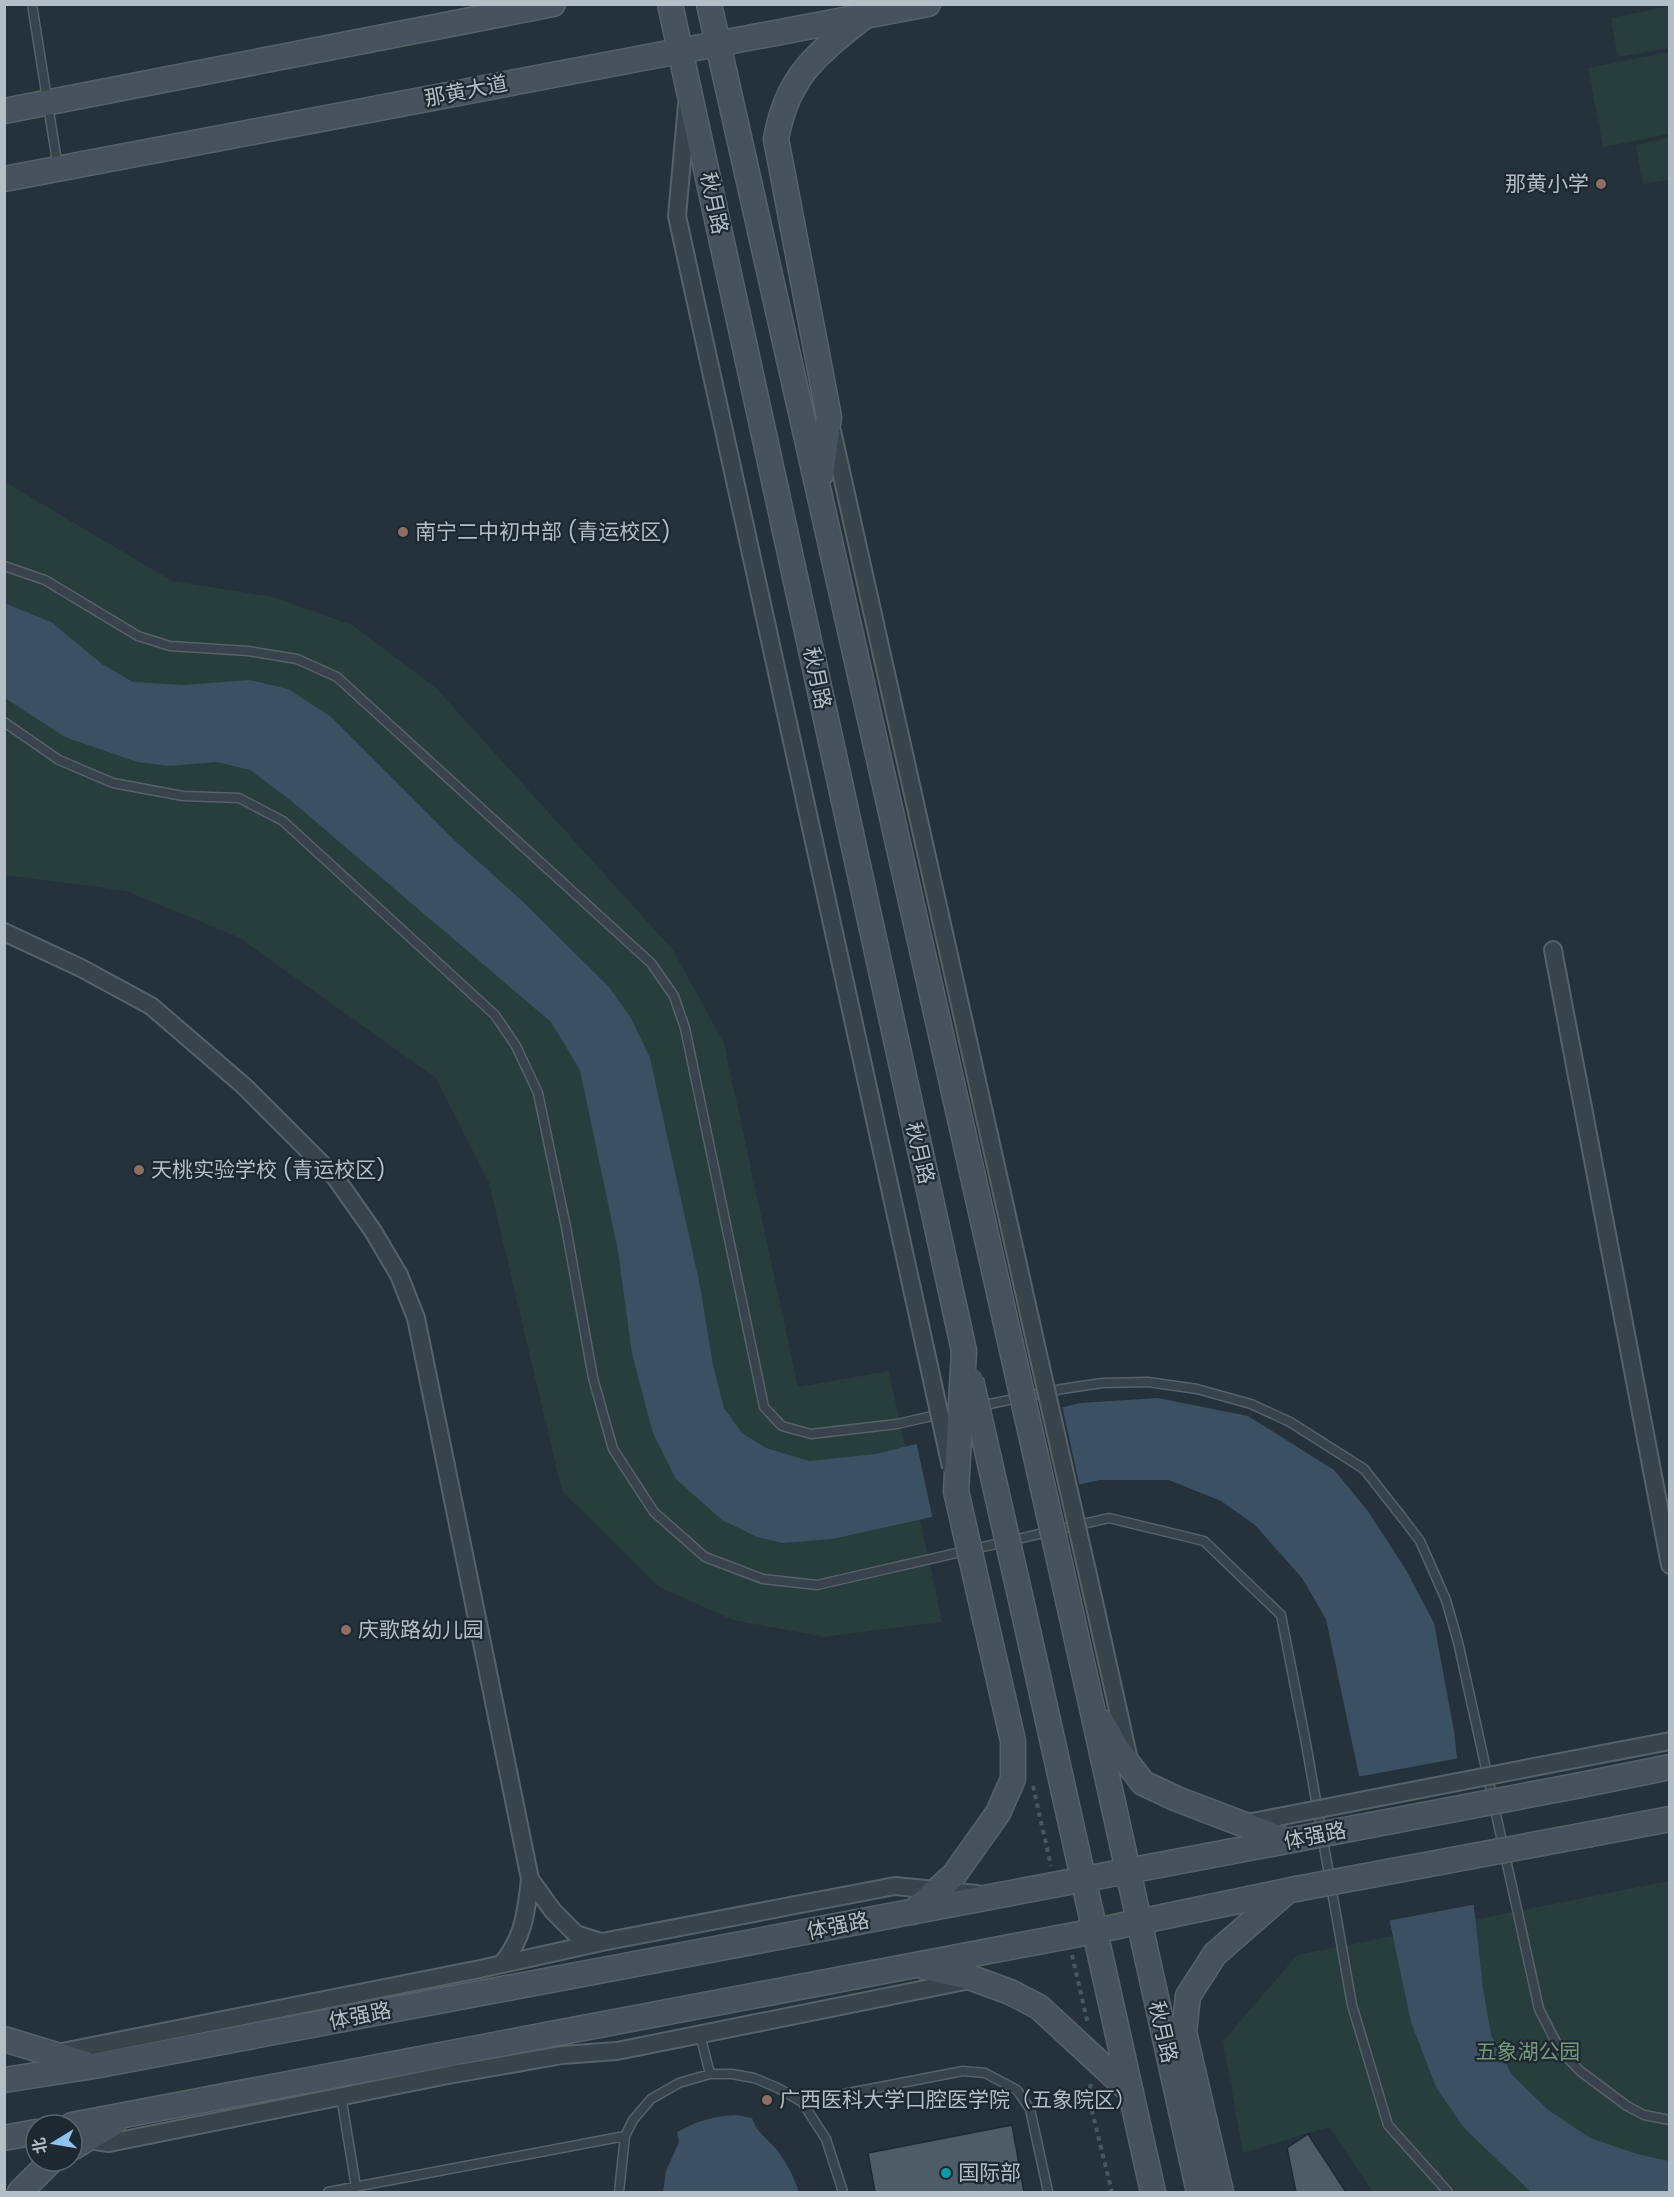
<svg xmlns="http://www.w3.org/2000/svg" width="1674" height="2197" font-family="Poppins,'Noto Sans SC',sans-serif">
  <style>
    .green { fill: #283e3d }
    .water { fill: #3b5163 }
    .pier { fill: #25313b }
    .building { fill: #4e5c67; stroke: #202a32; stroke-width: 1.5 }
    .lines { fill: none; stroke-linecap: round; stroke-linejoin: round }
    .lane-casing { stroke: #576169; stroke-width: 11 }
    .street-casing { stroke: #576169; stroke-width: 20 }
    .secondary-casing { stroke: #576169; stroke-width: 27 }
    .path { stroke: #475a5b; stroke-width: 4; stroke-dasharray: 4.5 4.5; stroke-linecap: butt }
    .lane { stroke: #38434c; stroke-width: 8 }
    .street { stroke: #38434c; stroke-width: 16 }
    .secondary { stroke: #47525e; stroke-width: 24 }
    .street-bridge-casing { stroke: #576169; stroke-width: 20; stroke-linecap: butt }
    .secondary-bridge-casing { stroke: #576169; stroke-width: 27; stroke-linecap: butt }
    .street-bridge { stroke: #38434c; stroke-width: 16 }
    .secondary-bridge { stroke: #47525e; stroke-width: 24 }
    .education-dot { fill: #8d6e63; stroke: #1e2830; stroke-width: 2 }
    .culture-dot { fill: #0f9aa8; stroke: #1e2830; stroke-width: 2 }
    .labels { text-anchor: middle; stroke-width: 4.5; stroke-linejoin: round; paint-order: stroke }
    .street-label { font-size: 21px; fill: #b4bec7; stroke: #1e2830 }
    .poi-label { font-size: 21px; fill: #b4bec7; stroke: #1e2830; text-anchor: start }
    .park-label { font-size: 21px; fill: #749b78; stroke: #1e2830 }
  </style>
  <rect width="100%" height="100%" fill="#25313b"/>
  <!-- green -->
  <path class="green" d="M1669 6V48L1618 57 1611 18Z
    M1669 52V134L1603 147 1588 68Z
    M1669 138V180L1643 184 1636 145Z
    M5 482 172 581 273 597 352 625 437 689 673 950 724 1043 798 1387 889 1371 942 1622 824 1637 733 1620 659 1587 562 1491 489 1183 436 1078 240 938 126 891 5 875Z
    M1669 1881V2192H1373L1329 2127 1243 2153 1223 2041 1297 1955Z"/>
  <!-- water -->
  <path class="water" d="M4 603 51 622 102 664 133 682 183 685 250 680 288 689 330 716 453 839 520 899 609 987 631 1018 650 1058 700 1286 713 1365 724 1408 742 1433 766 1448 809 1461 876 1454 1080 1403 1158 1398 1248 1416 1334 1470 1368 1511 1406 1570 1434 1623 1454 1731 1483 1988 1491 2035 1512 2075 1547 2109 1590 2138 1637 2154 1669 2161V2192H1531L1464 2128 1436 2087 1411 2022 1326 1619 1302 1578 1255 1525 1221 1501 1169 1480H1100L832 1539 783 1543 757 1537 722 1520 676 1479 653 1433 632 1354 618 1251 580 1070 551 1022 289 799 250 770 217 762 170 766 137 762 65 737 5 698Z
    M736 2115 752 2118C756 2132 767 2138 776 2149 786 2161 794 2177 799 2192H663L666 2171 679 2142 677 2132C697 2121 714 2116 736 2115Z"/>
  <!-- pier -->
  <path class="pier" d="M1062 1405 1080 1488 933 1520 916 1441Z
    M1460 1758 1477 1904 1387 1921 1357 1777Z"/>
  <!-- building -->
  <path class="building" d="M1012 2125 1024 2192H875L868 2153Z
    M1308 2134 1346 2192H1296L1287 2148Z"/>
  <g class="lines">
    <defs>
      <path id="lane" d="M32 4 58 168
        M4 566 45 580 138 636 170 646 248 651 297 659 337 677 651 963 674 996 685 1028 764 1407 782 1426 811 1434 897 1424 941 1414
        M4 722 59 760 113 783 183 796 239 798 283 821 495 1015 516 1046 538 1093 566 1227 593 1378 613 1449 654 1512 705 1557 763 1579 817 1585 1109 1518 1204 1541 1281 1615 1305 1738 1352 2005 1388 2125 1448 2192
        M980 1406 1062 1389 1102 1383 1148 1382 1197 1389 1251 1404 1290 1422 1364 1469 1401 1516 1420 1541 1446 1600 1458 1642 1539 2009 1560 2050 1580 2071 1627 2106 1644 2115 1670 2120
        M700 2034 710 2074
        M341 2096 356 2187
        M802 2102 963 2071 985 2073 1017 2090 1030 2109 1048 2192
        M328 2192 625 2136
        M619 2192 625 2136 633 2120 651 2099 679 2083 710 2074H732L754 2078 778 2088 802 2102 826 2139 843 2192"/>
      <path id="street" d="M687 105 677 216 927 1357
        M832 431 1033 1332
        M4 932 81 968 151 1006 244 1086 335 1177 373 1231 399 1275 416 1318 530 1879
        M1553 950 1670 1565
        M1094 1602 1129 1760
        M1524 1769 1670 1741
        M1242 1824 1283 1816
        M502 1964C524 1936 526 1914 530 1879L553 1911 576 1934 601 1942
        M57 2053 480 1969 602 1942 895 1886 977 1894
        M82 2139 109 2143 448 2075 562 2055 617 2051 970 1980"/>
      <path id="secondary" d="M670 4 964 1351
        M709 4 1010 1341
        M4 111 553 4
        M4 179 928 4
        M821 474 829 417 776 139C787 77 815 56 861 19
        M1069 1604 1199 2192
        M1024 1613 1153 2192
        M1102 1722 1117 1749 1143 1783 1177 1799 1287 1841
        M1581 1785 1670 1767
        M1591 1834 1670 1819
        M913 1912 954 1875 998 1813 1013 1779V1741L986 1623
        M925 1967 969 1977 1010 1992 1039 2007 1131 2092
        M4 2039 86 2064
        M4 2080 94 2066 1287 1841
        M72 2125 1095 1931 1296 1889
        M4 2138 36 2132
        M72 2148 114 2123
        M20 2192 51 2161
        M1221 2192 1184 2032 1188 1996 1215 1954 1284 1894"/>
    </defs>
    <!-- lane casing -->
    <use href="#lane" class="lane-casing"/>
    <!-- street casing -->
    <use href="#street" class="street-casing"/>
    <!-- secondary casing -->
    <use href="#secondary" class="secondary-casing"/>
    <!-- path -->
    <path class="path" d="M1033 1786 1051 1866
      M1072 1955 1088 2024
      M1091 2084 1088 2095 1112 2192"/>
    <!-- lane -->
    <use href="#lane" class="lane"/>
    <!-- street -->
    <use href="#street" class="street"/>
    <!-- secondary -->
    <use href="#secondary" class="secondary"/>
    <defs>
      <path id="street-bridge" d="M1033 1332 1094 1602
        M927 1357 951 1467
        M1283 1816 1524 1769"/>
      <path id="secondary-bridge" d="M1010 1341 1069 1604
        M964 1351 956 1491 986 1623
        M971 1380 1024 1613
        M1287 1841 1581 1785
        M1296 1889 1591 1834"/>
    </defs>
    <!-- street-bridge casing -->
    <use href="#street-bridge" class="street-bridge-casing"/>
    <!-- secondary-bridge casing -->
    <use href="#secondary-bridge" class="secondary-bridge-casing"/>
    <!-- street-bridge -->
    <use href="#street-bridge" class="street-bridge"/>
    <!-- secondary-bridge -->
    <use href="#secondary-bridge" class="secondary-bridge"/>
  </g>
  <!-- markers -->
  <g class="education-dot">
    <circle cx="1601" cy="184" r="6"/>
    <circle cx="403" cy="532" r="6"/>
    <circle cx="139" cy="1170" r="6"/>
    <circle cx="346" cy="1630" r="6"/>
    <circle cx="767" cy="2100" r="6"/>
  </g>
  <circle class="culture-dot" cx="946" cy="2173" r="6"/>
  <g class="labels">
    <!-- street labels -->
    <g class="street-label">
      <text transform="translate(466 91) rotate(-11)" y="7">那黄大道</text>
      <text transform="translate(714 203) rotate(78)" y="7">秋月路</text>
      <text transform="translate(817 678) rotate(78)" y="7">秋月路</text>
      <text transform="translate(920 1153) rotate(77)" y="7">秋月路</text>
      <text transform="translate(1315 1836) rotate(-11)" y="7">体强路</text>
      <text transform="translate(838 1926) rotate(-11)" y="7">体强路</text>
      <text transform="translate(360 2016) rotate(-11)" y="7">体强路</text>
      <text transform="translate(1163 2032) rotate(77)" y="7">秋月路</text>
    </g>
    <!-- poi labels -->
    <g class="poi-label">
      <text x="1589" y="191" text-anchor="end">那黄小学</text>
      <text x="415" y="539">南宁二中初中部 (青运校区)</text>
      <text x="151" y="1177">天桃实验学校 (青运校区)</text>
      <text x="358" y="1637">庆歌路幼儿园</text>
      <text x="779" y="2107">广西医科大学口腔医学院（五象院区）</text>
      <text x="958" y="2180">国际部</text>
    </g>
    <!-- park labels -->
    <g class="park-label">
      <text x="1528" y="2059">五象湖公园</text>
    </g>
  </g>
  <!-- border -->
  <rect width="1674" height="2197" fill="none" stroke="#b4bec7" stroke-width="12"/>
  <!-- north arrow -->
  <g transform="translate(54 2143) rotate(259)"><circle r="28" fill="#1e2830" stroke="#5a646c" stroke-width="1.5"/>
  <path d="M0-4.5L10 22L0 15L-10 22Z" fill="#8fc1f1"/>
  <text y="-9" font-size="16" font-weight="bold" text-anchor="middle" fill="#b4bec7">北</text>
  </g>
</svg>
